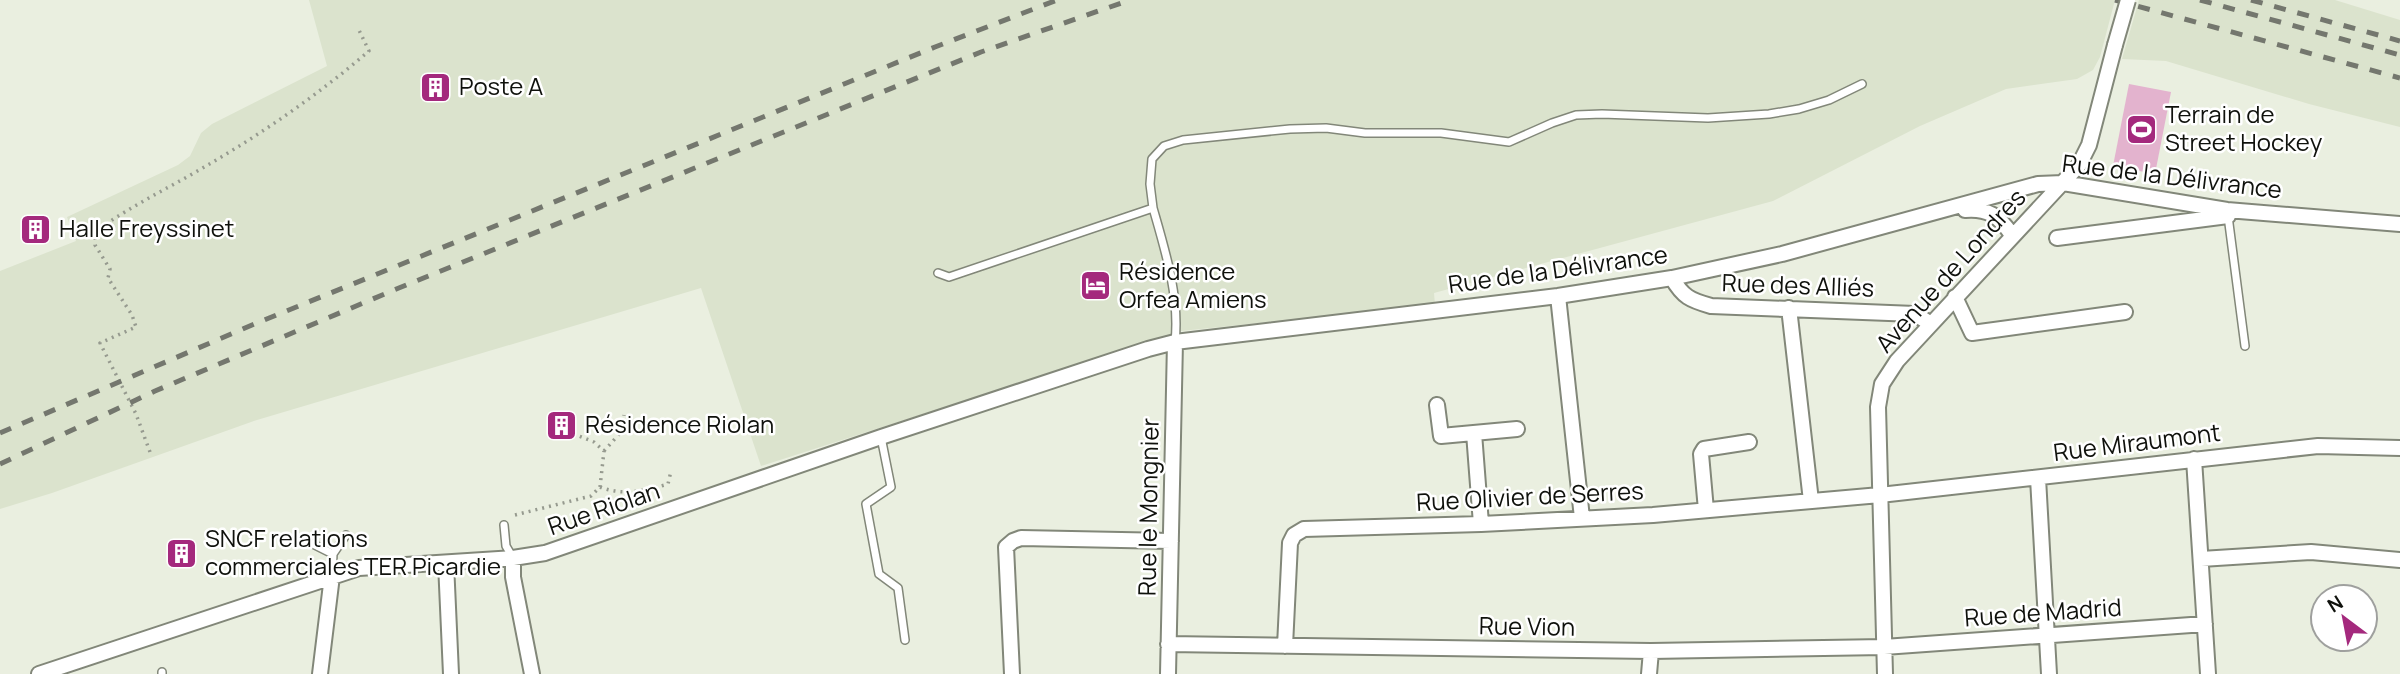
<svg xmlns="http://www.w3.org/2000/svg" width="2400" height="674" font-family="Manrope,sans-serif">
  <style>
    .built { fill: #dbe3cd }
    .green { fill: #e3b3ce }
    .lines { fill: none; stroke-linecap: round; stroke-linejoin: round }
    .lane-casing { stroke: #828779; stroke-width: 10 }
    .street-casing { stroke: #828779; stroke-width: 18 }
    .path { stroke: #969a8f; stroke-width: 3.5; stroke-dasharray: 2 5; stroke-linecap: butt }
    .lane { stroke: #fff; stroke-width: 7 }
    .street { stroke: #fff; stroke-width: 14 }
    .rail { stroke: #74776e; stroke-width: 5; stroke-dasharray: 12 12; stroke-linecap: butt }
    .street-bridge-casing { stroke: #828779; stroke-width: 18; stroke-linecap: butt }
    .street-bridge { stroke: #fff; stroke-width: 14 }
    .labels { text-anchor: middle; stroke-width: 5; stroke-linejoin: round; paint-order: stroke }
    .poi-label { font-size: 24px; fill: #0f110c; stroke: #fff; text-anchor: start }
    .street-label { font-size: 24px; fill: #0f110c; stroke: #fff }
  </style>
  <rect width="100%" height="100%" fill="#eaefe0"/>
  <!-- built -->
  <path class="built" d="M309 0H2115L2100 57 2093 70 2077 79 2006 89 1920 126 1773 201 1434 293 1435 305 1181 331 761 466 701 288 257 420 52 493 0 509V271L76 241 67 217 178 165 190 156 201 133 212 124 327 66Z
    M2139 0H2335L2400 20V127L2309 104 2166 61 2122 59Z"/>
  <!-- green -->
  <path class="green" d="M2129 84 2171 92 2155 174 2113 166Z"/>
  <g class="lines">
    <defs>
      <path id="lane" d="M1153 208 1150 184 1152 159 1164 146 1183 140 1290 129 1326 128 1365 133H1441L1509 142 1552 123 1576 115 1602 114 1708 118 1769 114 1799 109 1829 100 1862 84
        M2228 216 2245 346
        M938 273 949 277 1153 208C1165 250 1180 297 1175 342
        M881 437 891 487 866 504 879 574 898 588 905 640
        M504 525 506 546 513 558
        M313 544 333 554
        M332 576 333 554 346 535
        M162 674V672"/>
      <path id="street" d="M1965 210C1988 208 1999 216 2012 235
        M2057 238 2228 216 2227 211
        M1672 278C1683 297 1690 300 1711 306L1915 314 1931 324
        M1558 296 1582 518
        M1955 297 1972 333 2125 312
        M1789 308 1811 501
        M1437 405 1441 436 1517 429
        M1474 433 1481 524
        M2194 459 2208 674
        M2038 478 2049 674
        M1706 510 1701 454 1704 449 1749 442
        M513 558V577L532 674
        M2201 559 2311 552 2400 560
        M446 563 451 674
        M1168 644 1651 651 1884 647 2205 624
        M1285 646 1290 543 1294 535 1304 529 1481 524 1653 515 1880 495 2318 446 2400 448
        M39 674 359 568 513 558 545 553 881 437 1148 349 1175 342 1558 296 1672 278 1782 254 2038 184 2063 183 2227 210 2400 224
        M320 674 332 576
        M1012 674 1006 547 1013 541 1021 538 1171 541
        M1168 674 1175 342
        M1649 674 1651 651
        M1885 674 1878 407 1882 384 1897 361 2079 165 2089 145 2115 45"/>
    </defs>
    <!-- lane casing -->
    <use href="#lane" class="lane-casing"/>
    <!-- street casing -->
    <use href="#street" class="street-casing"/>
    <!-- path -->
    <path class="path" d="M604 451 621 432 624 415
      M150 452 136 414 100 343 136 327 132 315 108 278 110 269 95 245V232C130 206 169 188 206 166 263 133 319 94 369 51L358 28
      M600 487C623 496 645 491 668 484L671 471
      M515 515 591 496 600 487 604 451 594 442 579 436"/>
    <!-- lane -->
    <use href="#lane" class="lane"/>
    <!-- street -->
    <use href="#street" class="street"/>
    <!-- rail -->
    <path class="rail" d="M2115 0 2400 78
      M2200 0 2400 55
      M2251 0 2400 41
      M0 433 252 325 935 47 1057 0
      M0 464 155 391 394 290 981 52 1130 0"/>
    <defs>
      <path id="street-bridge" d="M2115 45 2128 0"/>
    </defs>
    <!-- street-bridge casing -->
    <use href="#street-bridge" class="street-bridge-casing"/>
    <!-- street-bridge -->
    <use href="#street-bridge" class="street-bridge"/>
  </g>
  <!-- icons -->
  <defs>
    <symbol id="building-square" viewBox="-11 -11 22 22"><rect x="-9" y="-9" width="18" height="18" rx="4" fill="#a4297d" stroke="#fff"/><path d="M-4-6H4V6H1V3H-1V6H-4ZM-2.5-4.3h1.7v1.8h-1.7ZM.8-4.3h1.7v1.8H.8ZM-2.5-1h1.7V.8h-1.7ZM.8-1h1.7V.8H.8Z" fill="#fff"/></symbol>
    <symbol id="stadium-square" viewBox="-11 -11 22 22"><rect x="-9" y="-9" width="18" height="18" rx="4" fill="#a4297d" stroke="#fff"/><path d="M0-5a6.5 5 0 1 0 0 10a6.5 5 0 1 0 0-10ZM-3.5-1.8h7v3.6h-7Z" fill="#fff"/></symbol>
    <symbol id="hotel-square" viewBox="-11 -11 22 22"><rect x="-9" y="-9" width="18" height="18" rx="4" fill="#a4297d" stroke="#fff"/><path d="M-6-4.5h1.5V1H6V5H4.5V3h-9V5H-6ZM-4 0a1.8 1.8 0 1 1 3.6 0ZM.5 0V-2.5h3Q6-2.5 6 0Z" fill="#fff"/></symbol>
  </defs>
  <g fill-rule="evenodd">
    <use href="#building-square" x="418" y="70" width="35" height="35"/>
    <use href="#stadium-square" x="2124" y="112" width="35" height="35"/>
    <use href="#building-square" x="18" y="212" width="35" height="35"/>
    <use href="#hotel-square" x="1078" y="268" width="35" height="35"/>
    <use href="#building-square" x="544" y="408" width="35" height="35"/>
    <use href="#building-square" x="164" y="536" width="35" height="35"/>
  </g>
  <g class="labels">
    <!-- poi labels -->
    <g class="poi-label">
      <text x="459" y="95">Poste A</text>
      <text x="2165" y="123">Terrain de<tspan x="2165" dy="28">Street Hockey</tspan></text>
      <text x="59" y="237">Halle Freyssinet</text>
      <text x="1119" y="280">Résidence<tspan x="1119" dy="28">Orfea Amiens</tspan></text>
      <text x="585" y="433">Résidence Riolan</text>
      <text x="205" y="547">SNCF relations<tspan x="205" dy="28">commerciales TER Picardie</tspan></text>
    </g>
    <!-- street labels -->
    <g class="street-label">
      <text transform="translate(2172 177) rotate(7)" y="8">Rue de la Délivrance</text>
      <text transform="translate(1558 270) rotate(-8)" y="8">Rue de la Délivrance</text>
      <text transform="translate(1951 271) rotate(-48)" y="8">Avenue de Londres</text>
      <text transform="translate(1798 286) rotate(2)" y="8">Rue des Alliés</text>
      <text transform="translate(2137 443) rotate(-7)" y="8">Rue Miraumont</text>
      <text transform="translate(1530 497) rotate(-3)" y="8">Rue Olivier de Serres</text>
      <text transform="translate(1149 507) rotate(-89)" y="8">Rue le Mongnier</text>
      <text transform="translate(604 509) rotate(-19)" y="8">Rue Riolan</text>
      <text transform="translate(2043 613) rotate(-4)" y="8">Rue de Madrid</text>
      <text transform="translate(1527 627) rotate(1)" y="8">Rue Vion</text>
    </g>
  </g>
  <!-- north arrow -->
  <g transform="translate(2344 618) rotate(328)"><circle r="33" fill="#ffffff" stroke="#9fa09e" stroke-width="2"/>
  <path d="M0-5L12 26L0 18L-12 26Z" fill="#a4297d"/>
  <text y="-10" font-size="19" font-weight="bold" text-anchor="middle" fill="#0f110c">N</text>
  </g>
</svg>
